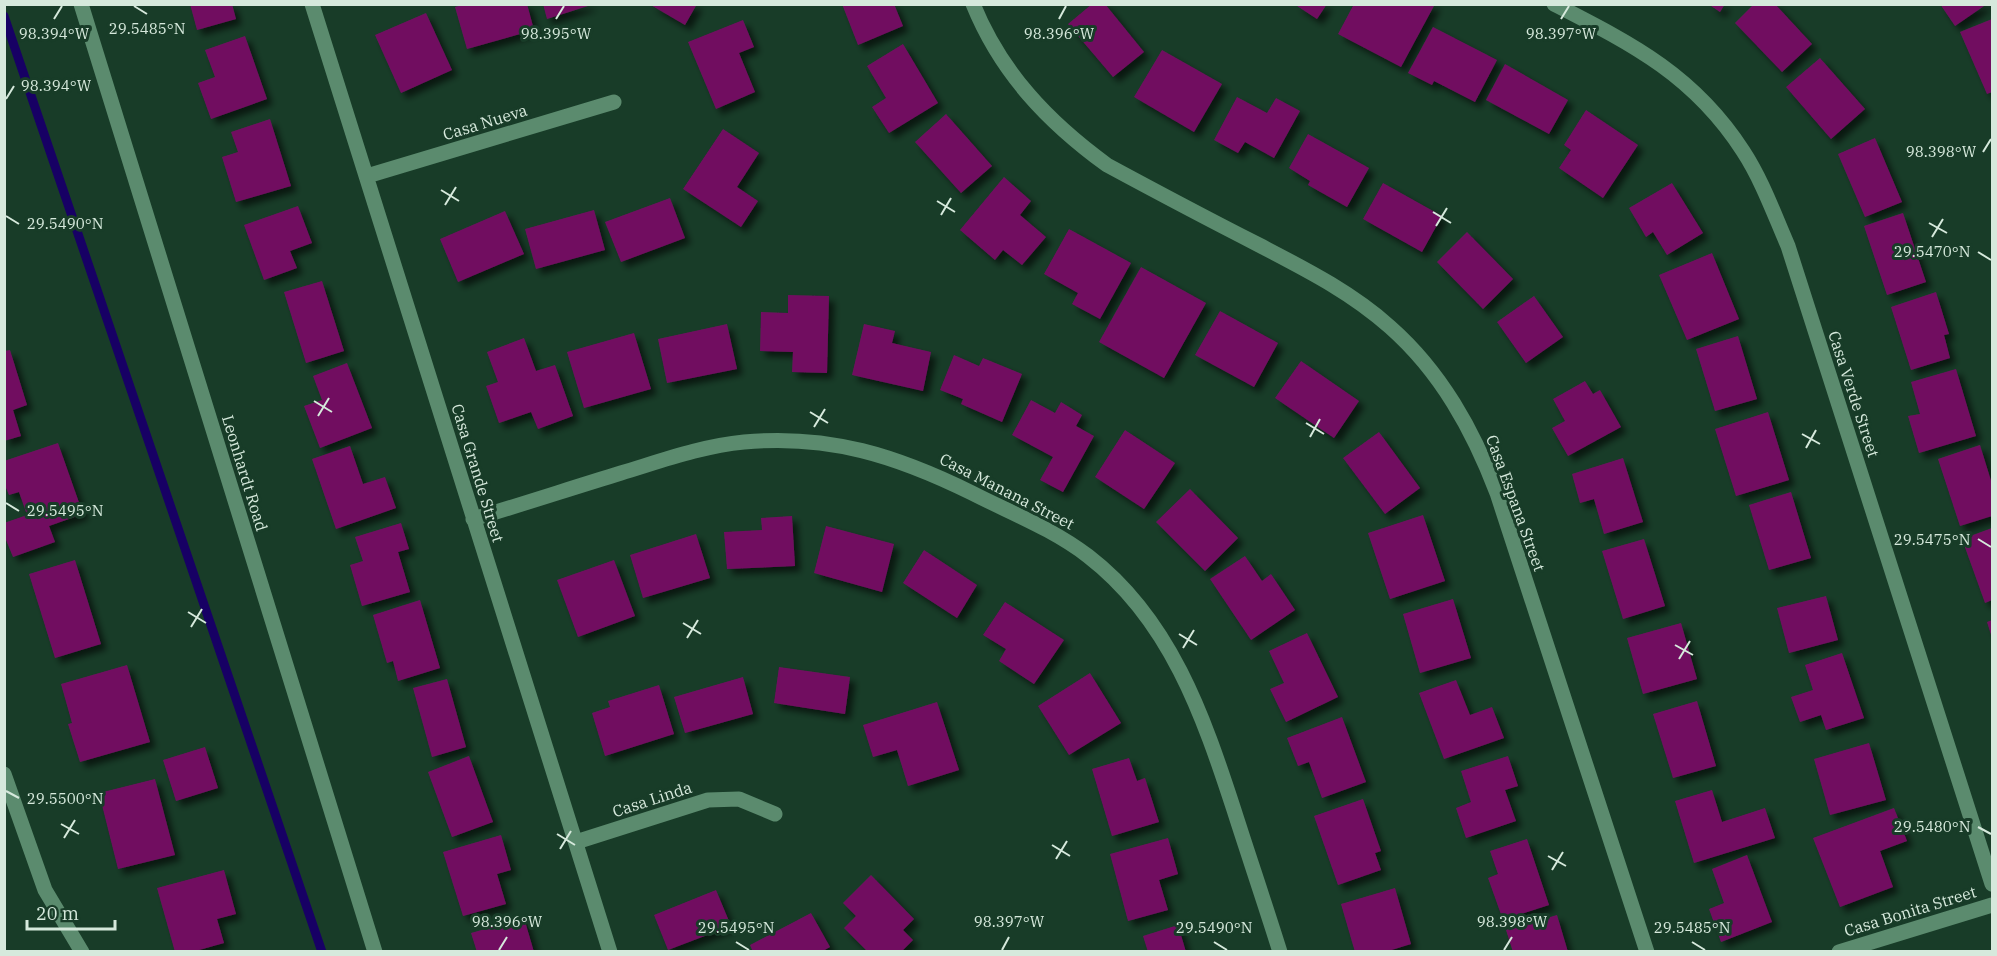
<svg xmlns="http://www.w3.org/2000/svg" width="1997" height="956" font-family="'IBM Plex Serif',serif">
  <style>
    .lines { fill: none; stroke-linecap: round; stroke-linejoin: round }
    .stream { stroke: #170064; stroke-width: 9 }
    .building { fill: #711160; filter: url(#shadow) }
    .minor { stroke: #5b8b6e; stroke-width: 15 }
    .ticks { fill: none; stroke: #d6e9dc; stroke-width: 2 }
    .labels { text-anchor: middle; stroke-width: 6; stroke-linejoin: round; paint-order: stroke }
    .street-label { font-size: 16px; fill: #d6e9dc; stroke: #183c28 }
    .ticks-label { font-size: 15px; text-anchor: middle; fill: #d6e9dc; stroke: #183c28; stroke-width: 6; stroke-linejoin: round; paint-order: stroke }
  </style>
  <defs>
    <filter id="shadow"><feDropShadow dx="5.5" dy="5.5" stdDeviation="3" flood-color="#0009"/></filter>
  </defs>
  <rect width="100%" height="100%" fill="#183c28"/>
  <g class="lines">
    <!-- stream -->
    <path class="stream" d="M4 16 322 952"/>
  </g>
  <!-- building -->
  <path class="building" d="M190 4H232L236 19 197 30Z
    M465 4H527L534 30 467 49 455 7Z
    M543 4H591V5L547 19Z
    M649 4H697L685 25Z
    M842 4H894L903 26 858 45Z
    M1092 4H1105L1144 52 1113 77 1068 24Z
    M1294 4H1327L1317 19Z
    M1354 4H1435L1401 67 1338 34Z
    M1708 4H1725L1720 12Z
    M1754 4H1775L1812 44 1782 72 1735 23Z
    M1940 4H1987L1955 26Z
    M426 13 452 70 401 93 375 35Z
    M1992 19V92L1987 94 1960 32Z
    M743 20 754 47 739 53 755 92 716 109 688 42Z
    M1433 27 1497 60 1475 102 1434 81 1432 85 1408 73Z
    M245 36 267 99 211 119 198 83 215 77 205 50Z
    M903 44 938 103 889 133 872 107 886 98 867 66Z
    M1162 50 1222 84 1194 132 1134 97Z
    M1820 58 1865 109 1831 139 1786 87Z
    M1505 64 1568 100 1549 134 1486 100Z
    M1237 97 1267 113 1276 98 1300 111 1274 158 1245 142 1238 153 1214 140Z
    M1586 110 1638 145 1603 198 1559 168 1571 150 1564 145Z
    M946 114 992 166 961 193 915 142Z
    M270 119 291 186 236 202 222 157 238 152 231 132Z
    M723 129 759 153 737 187 758 201 741 227 683 189Z
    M1308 134 1369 168 1347 207 1308 185 1310 181 1289 168Z
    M1875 138 1902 202 1865 217 1838 154Z
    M1004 177 1031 201 1020 215 1046 237 1022 265 1003 250 995 260 960 230Z
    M1383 183 1442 216 1422 252 1363 219Z
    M1672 183 1703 233 1667 255 1653 232 1646 237 1629 208Z
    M670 198 685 238 621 262 605 222Z
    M298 206 312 243 290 251 297 268 264 280 244 225Z
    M594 210 605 250 536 269 525 229Z
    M505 211 524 254 458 282 440 239Z
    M1903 213 1926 282 1887 295 1864 226Z
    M1069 229 1131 263 1100 319 1072 304 1078 293 1044 274Z
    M1467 232 1513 279 1483 309 1437 262Z
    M1712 253 1739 319 1687 340 1659 275Z
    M1141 267 1206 303 1164 378 1099 342Z
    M322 281 344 351 306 363 284 292Z
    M1936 292 1949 334 1944 335 1950 358 1911 370 1891 307Z
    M788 295 829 296 827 373 792 372 793 352 760 351 761 312 788 313Z
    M1534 296 1563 337 1526 363 1497 322Z
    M1220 311 1278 343 1254 387 1195 355Z
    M727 324 737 369 667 383 658 339Z
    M864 324 895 331 892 343 931 352 923 391 852 375Z
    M634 333 651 389 584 408 567 352Z
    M1738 336 1757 399 1715 411 1696 349Z
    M524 338 536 371 555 365 573 416 538 429 531 412 499 423 486 386 498 382 487 352Z
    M10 350 27 405 13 410 21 436 4 441V351Z
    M954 355 979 366 983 358 1022 374 1002 422 961 404 963 399 940 390Z
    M1301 361 1359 401 1334 438 1275 398Z
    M347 363 372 428 320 448 304 406 322 400 313 376Z
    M1956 369 1976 436 1919 453 1908 416 1920 414 1911 382Z
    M1585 381 1593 394 1600 390 1621 427 1568 456 1552 428 1565 421 1553 399Z
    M1031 400 1055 413 1061 402 1082 415 1076 426 1094 436 1063 492 1040 480 1053 457 1012 435Z
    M1768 412 1789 480 1736 496 1715 429Z
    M1125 430 1175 463 1144 509 1095 477Z
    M1379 432 1420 488 1385 514 1343 458Z
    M58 443 83 514 49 526 55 542 13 557 4 535V523L27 515 19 492 9 495 4 483V461Z
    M1980 445 1992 484V516L1960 526 1938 459Z
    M350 446 363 484 385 477 396 508 336 529 312 459Z
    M1623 458 1643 522 1604 534 1594 499 1580 503 1572 474Z
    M1190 489 1238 538 1205 571 1156 522Z
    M1791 492 1811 558 1769 570 1749 505Z
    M1423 515 1445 581 1390 599 1368 533Z
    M792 516 795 566 727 569 724 532 762 530 761 518Z
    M401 523 409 549 398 552 410 592 362 606 350 565 363 561 355 537Z
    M826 526 894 544 882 592 814 573Z
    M1992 528V600L1985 603 1962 539Z
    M696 534 710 578 643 598 630 555Z
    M1644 539 1665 606 1623 619 1602 551Z
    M924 550 977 585 957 618 903 583Z
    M1245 556 1262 581 1271 574 1295 610 1251 640 1210 579Z
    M75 560 101 644 55 658 29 574Z
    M614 560 635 616 578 637 557 580Z
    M1826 596 1838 640 1789 653 1777 608Z
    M1453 599 1471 658 1420 673 1403 614Z
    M420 600 440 668 398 681 393 661 387 663 373 615Z
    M1005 602 1064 640 1034 684 999 661 1006 649 983 635Z
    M1992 620V638L1987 622Z
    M1681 623 1697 679 1643 694 1627 638Z
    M1307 633 1338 697 1286 722 1270 689 1284 683 1269 651Z
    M1842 653 1864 718 1826 730 1821 715 1800 722 1791 697 1813 690 1805 665Z
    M127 665 150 742 80 762 68 724 72 723 61 684Z
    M779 667 850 677 845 714 774 703Z
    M1090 673 1121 723 1069 755 1038 706Z
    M743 677 753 714 685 733 674 697Z
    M447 679 466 747 432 757 413 688Z
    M1456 680 1470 715 1492 707 1504 738 1444 759 1419 693Z
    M659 685 674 734 605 756 592 713 610 707 608 701Z
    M1697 701 1716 766 1673 778 1653 714Z
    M937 702 959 770 908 786 897 750 873 757 863 725Z
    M1342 717 1366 782 1322 798 1309 762 1298 766 1287 738Z
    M1869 743 1886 800 1830 815 1814 759Z
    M205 747 218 788 176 801 163 760Z
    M469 756 493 822 452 837 428 772Z
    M1508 756 1518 786 1505 790 1516 821 1466 838 1456 808 1471 802 1461 771Z
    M1129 758 1137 781 1145 778 1159 822 1112 836 1092 769Z
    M155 779 175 855 118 869 99 793Z
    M1712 790 1722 822 1765 808 1775 838 1694 863 1675 801Z
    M1363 799 1381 851 1375 853 1381 870 1338 885 1314 816Z
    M1894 808 1907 841 1880 851 1893 887 1840 907 1813 838Z
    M501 835 511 870 497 874 506 904 463 916 443 852Z
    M1168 838 1178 874 1159 880 1168 910 1128 921 1110 854Z
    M1527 839 1549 905 1503 920 1488 878 1498 874 1490 851Z
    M1747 855 1772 922 1721 942 1709 909 1724 903 1712 869Z
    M224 870 236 914 217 919 224 943 192 952H175L157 888Z
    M871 875 914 919 903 930 913 940 901 952H868L844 928 856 916 843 903Z
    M1395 888 1411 944 1385 952H1355L1341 904Z
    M716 890 731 926 668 950 654 915Z
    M811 913 830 947 821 952H753L750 945Z
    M1557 915 1568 952H1513L1506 930Z
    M524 918 534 952H477L471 933Z
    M1178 925 1186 952H1148L1143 936Z"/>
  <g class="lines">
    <!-- minor -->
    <path class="minor" d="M81 4 375 952
      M312 4 610 952
      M973 4C1001 73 1048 122 1107 165 1157 192 1208 219 1259 245 1305 269 1351 292 1390 327 1441 372 1473 430 1497 493L1647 952
      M1554 4C1632 44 1694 75 1743 151 1762 180 1774 214 1788 246L1992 884
      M367 176 614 102
      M473 519C523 504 572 488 621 473 661 461 702 446 744 442 829 434 897 456 972 493 1011 513 1053 529 1088 556 1170 619 1203 715 1234 810 1249 857 1265 904 1280 952
      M4 774 45 890 82 952
      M576 842 708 800 739 799 775 814
      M1839 952 1992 905"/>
  </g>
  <!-- ticks -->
  <path class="ticks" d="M134 6 147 14M54 19 62 6M556 19 564 6M1059 19 1066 6M1561 19 1569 6M6 99 14 86M1983 152 1991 139M441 190 459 201M937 201 955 212M445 205 456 187M1433 212 1451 223M941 215 951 198M6 216 19 224M1929 223 1947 233M1436 226 1447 208M1932 237 1943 219M1978 252 1991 260M314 401 332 412M810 412 828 423M318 416 329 398M1306 423 1324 434M814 427 825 409M1802 434 1820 444M1310 437 1320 419M1806 448 1816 430M6 503 19 511M1978 539 1991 547M188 612 206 623M683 623 701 634M191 627 202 609M1179 634 1197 645M687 638 698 620M1675 645 1693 655M1183 648 1194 630M1679 659 1690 641M6 791 19 798M61 824 79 834M1978 827 1991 834M557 834 575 845M64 838 75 820M1052 845 1070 856M560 849 571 831M1548 856 1566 866M1056 859 1067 841M1552 870 1563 852M736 942 749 950M1214 942 1227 950M1692 942 1705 950M499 950 507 937M1002 950 1009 937M1504 950 1512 937"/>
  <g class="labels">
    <!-- street labels -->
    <g class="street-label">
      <text transform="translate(485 122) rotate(-17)" y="6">Casa Nueva</text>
      <text transform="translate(1854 394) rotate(72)" y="6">Casa Verde Street</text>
      <text transform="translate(245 473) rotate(73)" y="6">Leonhardt Road</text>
      <text transform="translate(478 473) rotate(73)" y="6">Casa Grande Street</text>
      <text transform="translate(1007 491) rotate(27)" y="6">Casa Manana Street</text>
      <text transform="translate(1516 503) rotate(70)" y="6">Casa Espana Street</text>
      <text transform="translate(652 799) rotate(-18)" y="6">Casa Linda</text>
      <text transform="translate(1910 911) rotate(-17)" y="6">Casa Bonita Street</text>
    </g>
  </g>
  <g class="ticks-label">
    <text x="147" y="34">29.5485°N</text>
    <text x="556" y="39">98.395°W</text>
    <text x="1059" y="39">98.396°W</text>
    <text x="1561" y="39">98.397°W</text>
    <text x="54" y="39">98.394°W</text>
    <text x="56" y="91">98.394°W</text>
    <text x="1941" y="157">98.398°W</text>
    <text x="65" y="229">29.5490°N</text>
    <text x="1932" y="257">29.5470°N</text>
    <text x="65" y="516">29.5495°N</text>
    <text x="1932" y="545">29.5475°N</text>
    <text x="65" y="804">29.5500°N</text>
    <text x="1932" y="832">29.5480°N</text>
    <text x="507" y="927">98.396°W</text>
    <text x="1009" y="927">98.397°W</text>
    <text x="1512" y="927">98.398°W</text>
    <text x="736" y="933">29.5495°N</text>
    <text x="1214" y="933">29.5490°N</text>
    <text x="1692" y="933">29.5485°N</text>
  </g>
  <!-- border -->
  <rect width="1997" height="956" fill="none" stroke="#d6e9dc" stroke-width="12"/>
  <!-- scale -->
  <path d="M27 920v9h88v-9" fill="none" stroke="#d6e9dc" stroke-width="3"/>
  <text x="36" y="920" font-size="18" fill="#d6e9dc" stroke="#183c28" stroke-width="4.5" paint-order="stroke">20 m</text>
</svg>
